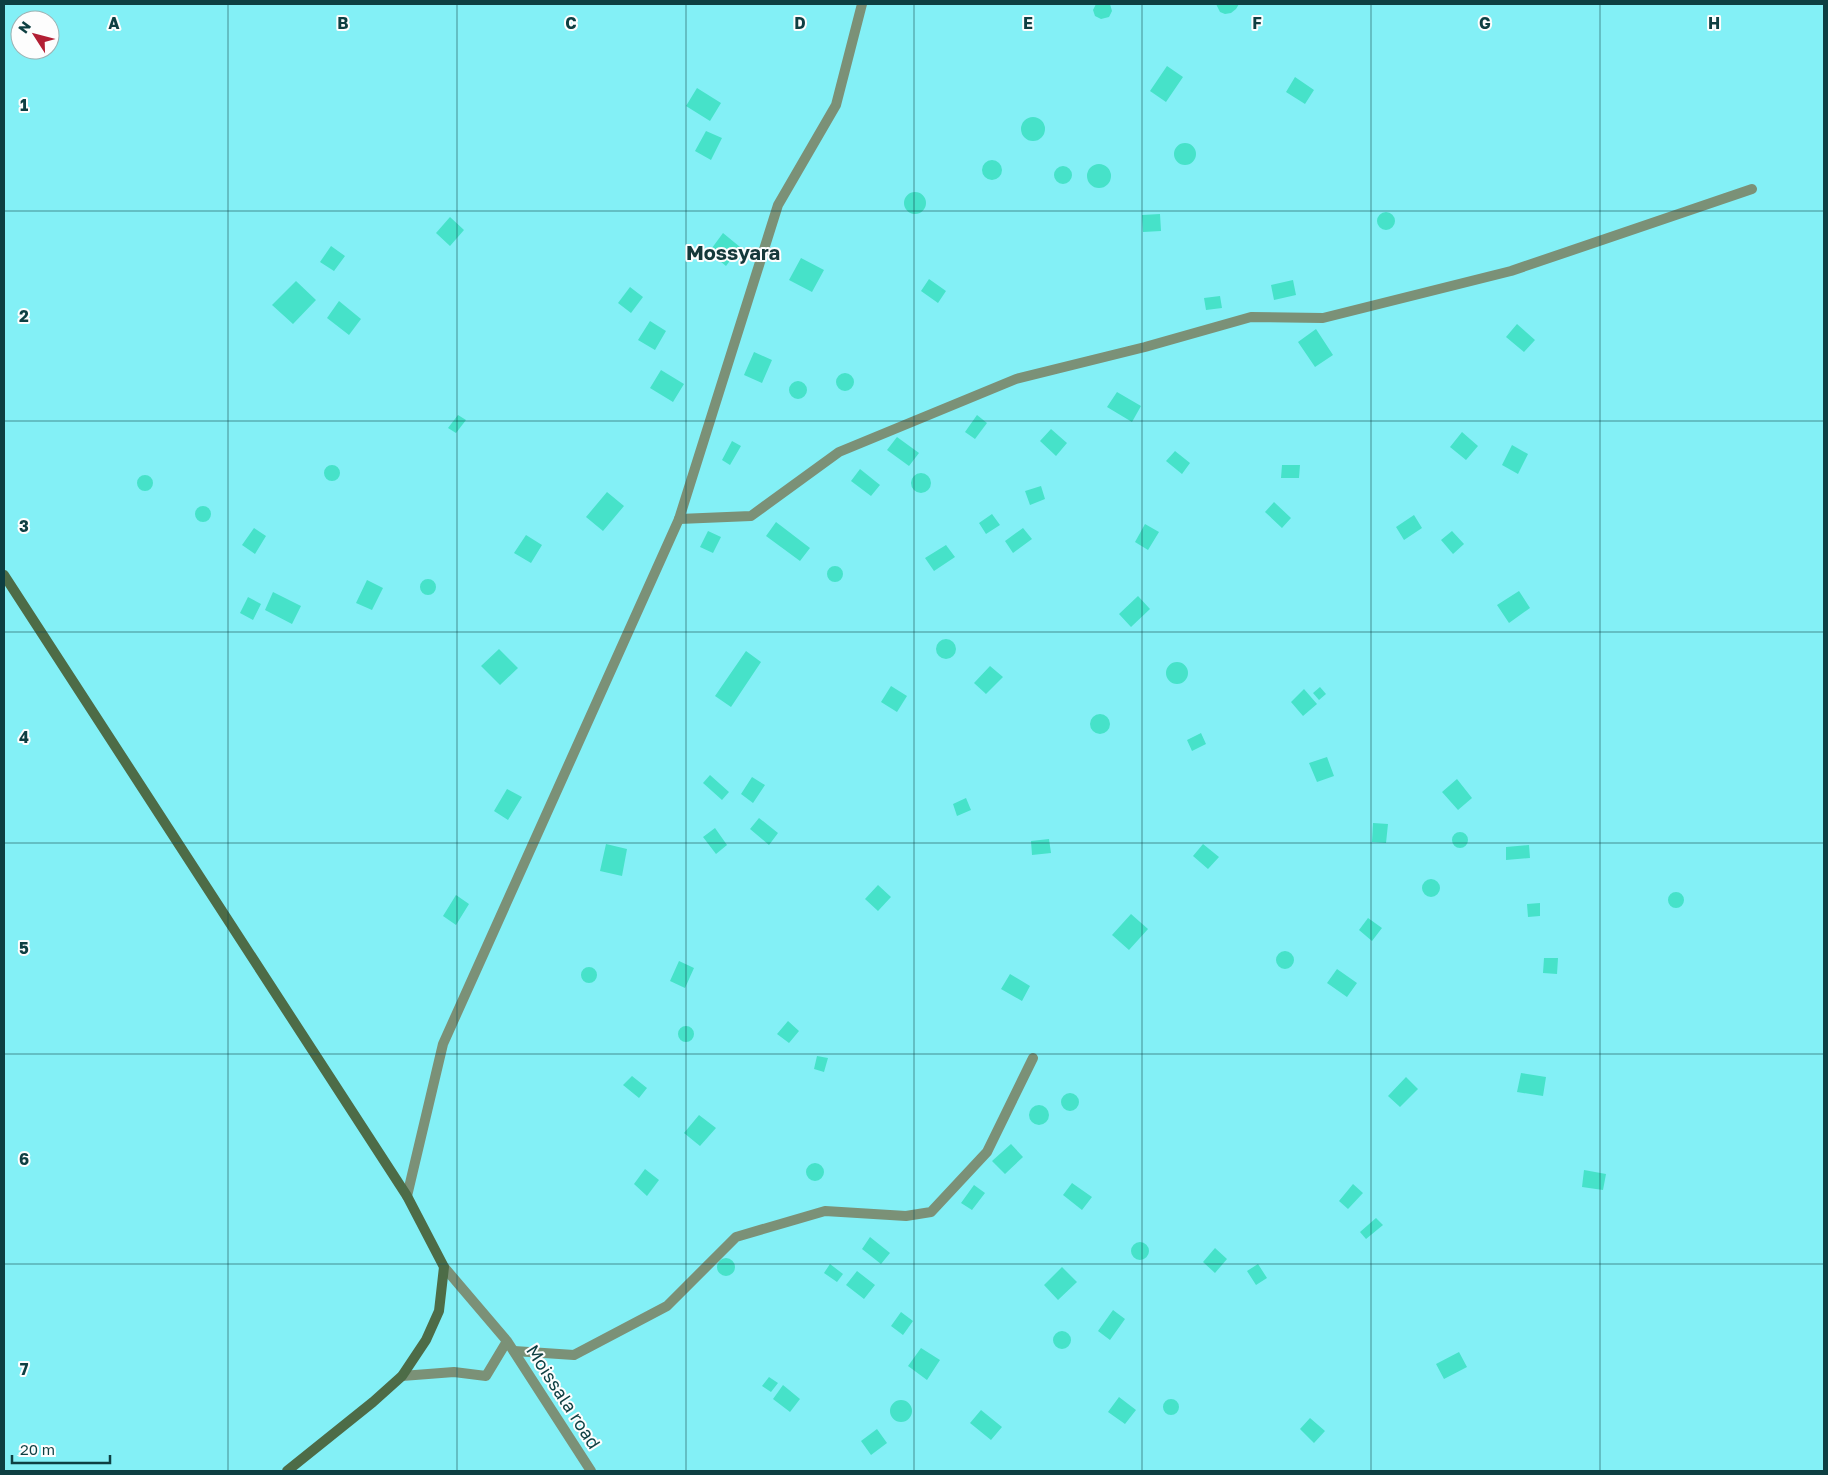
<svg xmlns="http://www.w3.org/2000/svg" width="1828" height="1475" font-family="'Golos Text',sans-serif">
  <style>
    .building { fill: #46e2c9 }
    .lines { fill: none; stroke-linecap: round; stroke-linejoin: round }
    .minor { stroke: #7b9177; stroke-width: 10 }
    .tertiary { stroke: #7b9177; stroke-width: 10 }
    .secondary { stroke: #4d6c47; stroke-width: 10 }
    .grid { fill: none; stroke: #0e3f42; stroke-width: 1; stroke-opacity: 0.55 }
    .labels { text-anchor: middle; stroke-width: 4; stroke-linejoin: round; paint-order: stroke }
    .street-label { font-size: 18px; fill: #0e3f42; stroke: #fdfdfd }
    .quarter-label { font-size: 20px; font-weight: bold; fill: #15383a; stroke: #fdfdfd }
    .grid-label { font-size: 16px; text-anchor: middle; font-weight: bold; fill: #0e3f42; stroke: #fdfdfd; stroke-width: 4; stroke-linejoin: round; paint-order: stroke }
  </style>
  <rect width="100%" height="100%" fill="#83f0f6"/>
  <!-- building -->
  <path class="building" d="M1096 4H1110L1112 11 1109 17 1101 19 1095 16 1093 10Z
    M1216 4H1239L1236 9 1231 13 1225 14 1220 12Z
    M1167 66 1183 77 1166 102 1150 91Z
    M1295 77 1314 90 1305 104 1286 92Z
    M697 88 721 103 710 121 686 106Z
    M1021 129a12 12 0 1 1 24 0a12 12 0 1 1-24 0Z
    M706 131 722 138 711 160 695 151Z
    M1174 154a11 11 0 1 1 22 0a11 11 0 1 1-22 0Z
    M982 170a10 10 0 1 1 20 0a10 10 0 1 1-20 0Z
    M1087 176a12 12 0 1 1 24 0a12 12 0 1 1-24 0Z
    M1054 175a9 9 0 1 1 18 0a9 9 0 1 1-18 0Z
    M904 203a11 11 0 1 1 22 0a11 11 0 1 1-22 0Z
    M1377 221a9 9 0 1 1 18 0a9 9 0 1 1-18 0Z
    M1160 214 1161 231 1143 232 1142 215Z
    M450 217 464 230 450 246 436 233Z
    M723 233 740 247 726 266 709 252Z
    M331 246 345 256 334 271 320 262Z
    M801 258 824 270 812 292 789 280Z
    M929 279 946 291 938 303 921 291Z
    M1293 280 1296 295 1274 300 1271 285Z
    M296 281 316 300 293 324 272 305Z
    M630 287 643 297 631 313 618 303Z
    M1220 296 1222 308 1206 310 1204 298Z
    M339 301 361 319 349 335 327 318Z
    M650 321 666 331 655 350 638 340Z
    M1517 324 1535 340 1524 352 1506 337Z
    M1316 329 1333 355 1315 367 1298 342Z
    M754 352 772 360 762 383 744 375Z
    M661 370 684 384 673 402 650 388Z
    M836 382a9 9 0 1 1 18 0a9 9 0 1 1-18 0Z
    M789 390a9 9 0 1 1 18 0a9 9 0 1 1-18 0Z
    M1117 392 1141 406 1132 422 1107 407Z
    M458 415 466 420 456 433 448 428Z
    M977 415 987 423 975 439 965 432Z
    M1051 429 1067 443 1056 456 1040 441Z
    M1462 432 1478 446 1466 460 1450 447Z
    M897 437 919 453 909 466 887 450Z
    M732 441 741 446 730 465 722 460Z
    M1512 445 1528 454 1518 474 1502 465Z
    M1175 451 1190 463 1182 474 1166 461Z
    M324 473a8 8 0 1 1 16 0a8 8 0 1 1-16 0Z
    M1282 465H1300L1299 478H1281Z
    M860 469 880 485 871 496 851 481Z
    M911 483a10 10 0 1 1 20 0a10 10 0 1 1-20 0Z
    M137 483a8 8 0 1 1 16 0a8 8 0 1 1-16 0Z
    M1041 486 1045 499 1030 505 1025 491Z
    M607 492 624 506 603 531 586 517Z
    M1274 502 1291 518 1282 528 1265 512Z
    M195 514a8 8 0 1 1 16 0a8 8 0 1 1-16 0Z
    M992 514 1000 525 986 534 979 523Z
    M1414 515 1422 528 1404 540 1396 527Z
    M776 522 810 548 800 561 766 536Z
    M1145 524 1159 532 1148 550 1135 542Z
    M254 528 266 536 255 554 242 545Z
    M1023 528 1032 539 1013 553 1005 541Z
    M708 531 721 537 713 553 700 547Z
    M1452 531 1464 544 1453 554 1441 540Z
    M526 535 542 545 531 563 514 553Z
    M946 545 955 557 934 571 925 558Z
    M827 574a8 8 0 1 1 16 0a8 8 0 1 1-16 0Z
    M420 587a8 8 0 1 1 16 0a8 8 0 1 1-16 0Z
    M367 580 383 588 372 610 356 603Z
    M1519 591 1530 608 1509 623 1497 605Z
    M273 592 301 606 292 624 265 610Z
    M1138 596 1150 609 1131 627 1119 614Z
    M248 597 261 604 253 620 240 613Z
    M936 649a10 10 0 1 1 20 0a10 10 0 1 1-20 0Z
    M499 649 518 668 500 685 481 666Z
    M746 651 761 662 731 707 715 696Z
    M1166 673a11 11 0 1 1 22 0a11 11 0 1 1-22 0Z
    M990 666 1003 677 986 694 974 683Z
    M891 686 907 696 897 712 881 702Z
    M1320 687 1326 694 1319 700 1313 693Z
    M1304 689 1317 704 1303 716 1291 702Z
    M1090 724a10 10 0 1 1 20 0a10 10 0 1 1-20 0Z
    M1201 733 1206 744 1192 751 1187 740Z
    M1327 757 1334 776 1317 782 1309 763Z
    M710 775 729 792 722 800 703 783Z
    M752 777 765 785 753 803 741 794Z
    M1457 779 1472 798 1458 810 1442 792Z
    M507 789 522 797 508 820 494 811Z
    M966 798 971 810 957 816 953 804Z
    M759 818 778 833 769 845 750 829Z
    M1373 823 1388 824 1386 843 1372 842Z
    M715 828 727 845 716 854 703 837Z
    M1452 840a8 8 0 1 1 16 0a8 8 0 1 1-16 0Z
    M1049 839 1051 853 1032 855 1031 841Z
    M606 844 627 849 622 876 600 871Z
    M1203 844 1219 857 1208 869 1193 856Z
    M1529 845 1530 858 1506 860V847Z
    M1422 888a9 9 0 1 1 18 0a9 9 0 1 1-18 0Z
    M878 885 891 897 878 911 865 899Z
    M1668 900a8 8 0 1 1 16 0a8 8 0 1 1-16 0Z
    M456 895 469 904 456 925 443 916Z
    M1540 903V916L1528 917 1527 904Z
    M1131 914 1148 929 1129 950 1112 935Z
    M1368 918 1382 928 1372 941 1359 930Z
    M1276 960a9 9 0 1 1 18 0a9 9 0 1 1-18 0Z
    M1544 958H1558L1557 974 1543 973Z
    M679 961 694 968 685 988 670 981Z
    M581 975a8 8 0 1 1 16 0a8 8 0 1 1-16 0Z
    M1337 969 1357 983 1347 997 1327 983Z
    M1010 974 1030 986 1022 1001 1001 989Z
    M788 1021 799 1031 789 1043 777 1034Z
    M678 1034a8 8 0 1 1 16 0a8 8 0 1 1-16 0Z
    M817 1056 828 1058 824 1072 814 1069Z
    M1521 1073 1546 1077 1543 1096 1517 1092Z
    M632 1076 647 1088 639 1098 623 1085Z
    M1406 1077 1418 1089 1400 1107 1388 1096Z
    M1061 1102a9 9 0 1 1 18 0a9 9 0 1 1-18 0Z
    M1029 1115a10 10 0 1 1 20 0a10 10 0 1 1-20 0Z
    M699 1115 716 1128 700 1146 684 1133Z
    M1011 1144 1023 1157 1005 1174 992 1161Z
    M806 1172a9 9 0 1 1 18 0a9 9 0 1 1-18 0Z
    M645 1169 659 1180 647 1196 634 1184Z
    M1584 1170 1606 1174 1603 1190 1582 1187Z
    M1072 1183 1092 1197 1082 1210 1063 1195Z
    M1353 1184 1363 1193 1348 1209 1339 1201Z
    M974 1185 985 1193 972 1210 961 1203Z
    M1376 1218 1383 1225 1366 1239 1360 1232Z
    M870 1237 890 1253 881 1264 862 1249Z
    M1131 1251a9 9 0 1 1 18 0a9 9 0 1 1-18 0Z
    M1215 1248 1227 1259 1215 1273 1203 1262Z
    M717 1267a9 9 0 1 1 18 0a9 9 0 1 1-18 0Z
    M830 1264 843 1274 837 1282 824 1273Z
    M1258 1264 1267 1278 1256 1285 1247 1271Z
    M1062 1267 1077 1282 1058 1300 1044 1285Z
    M857 1271 875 1285 864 1299 846 1285Z
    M1113 1310 1125 1319 1110 1340 1098 1331Z
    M901 1312 913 1321 903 1335 891 1326Z
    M1053 1340a9 9 0 1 1 18 0a9 9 0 1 1-18 0Z
    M921 1348 940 1360 927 1380 908 1366Z
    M1459 1352 1467 1367 1444 1379 1436 1364Z
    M769 1377 778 1383 771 1392 762 1386Z
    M783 1385 800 1399 790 1412 773 1399Z
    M1119 1397 1136 1410 1125 1424 1108 1412Z
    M1163 1407a8 8 0 1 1 16 0a8 8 0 1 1-16 0Z
    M890 1411a11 11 0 1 1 22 0a11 11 0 1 1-22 0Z
    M981 1410 1002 1427 991 1440 970 1423Z
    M1310 1418 1325 1431 1314 1443 1300 1429Z
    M877 1429 887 1443 871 1455 861 1441Z"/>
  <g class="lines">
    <!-- minor -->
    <path class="minor" d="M679 519 751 516 839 452 1016 379 1145 347 1251 317 1323 318 1511 271 1752 189
      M514 1351 574 1355 667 1306 736 1237 825 1211 906 1216 931 1212 987 1152 1033 1058"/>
    <!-- tertiary -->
    <path class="tertiary" d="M407 1196 443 1044 679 519 778 205 836 105 862 4
      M444 1267 507 1341 591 1471
      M402 1376 454 1372 486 1376 507 1341"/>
    <!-- secondary -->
    <path class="secondary" d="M4 575 407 1196 444 1267 439 1311 426 1340 402 1376 373 1402 287 1471"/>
  </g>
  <!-- grid -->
  <path class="grid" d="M228 4V1471M457 4V1471M686 4V1471M914 4V1471M1142 4V1471M1371 4V1471M1600 4V1471M4 211H1824M4 421H1824M4 632H1824M4 843H1824M4 1054H1824M4 1264H1824"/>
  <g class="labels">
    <!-- street labels -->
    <g class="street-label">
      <text transform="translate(563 1397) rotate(57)" y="6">Moissala road</text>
    </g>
    <!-- quarter labels -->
    <g class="quarter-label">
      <text x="733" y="260">Mossyara</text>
    </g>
  </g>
  <g class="grid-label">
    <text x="114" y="29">A</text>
    <text x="343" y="29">B</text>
    <text x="571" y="29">C</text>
    <text x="800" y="29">D</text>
    <text x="1028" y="29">E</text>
    <text x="1257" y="29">F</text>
    <text x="1485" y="29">G</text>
    <text x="1714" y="29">H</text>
    <text x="24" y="111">1</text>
    <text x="24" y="322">2</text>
    <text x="24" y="532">3</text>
    <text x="24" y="743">4</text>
    <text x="24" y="954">5</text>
    <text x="24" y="1165">6</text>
    <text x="24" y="1375">7</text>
  </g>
  <!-- border -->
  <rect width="1828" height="1475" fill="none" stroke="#0e3f42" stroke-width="10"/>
  <!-- north arrow -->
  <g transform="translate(35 35) rotate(306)"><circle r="24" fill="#fdfdfd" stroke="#9db1b2"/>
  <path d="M0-4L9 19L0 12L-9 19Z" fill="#b21f34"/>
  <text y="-8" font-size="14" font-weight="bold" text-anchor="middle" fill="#0e3f42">N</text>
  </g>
  <!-- scale -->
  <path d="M12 1455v8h98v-8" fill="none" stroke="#0e3f42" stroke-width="2.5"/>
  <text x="20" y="1455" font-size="15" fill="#0e3f42" stroke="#fdfdfd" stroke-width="4" paint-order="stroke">20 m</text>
</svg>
